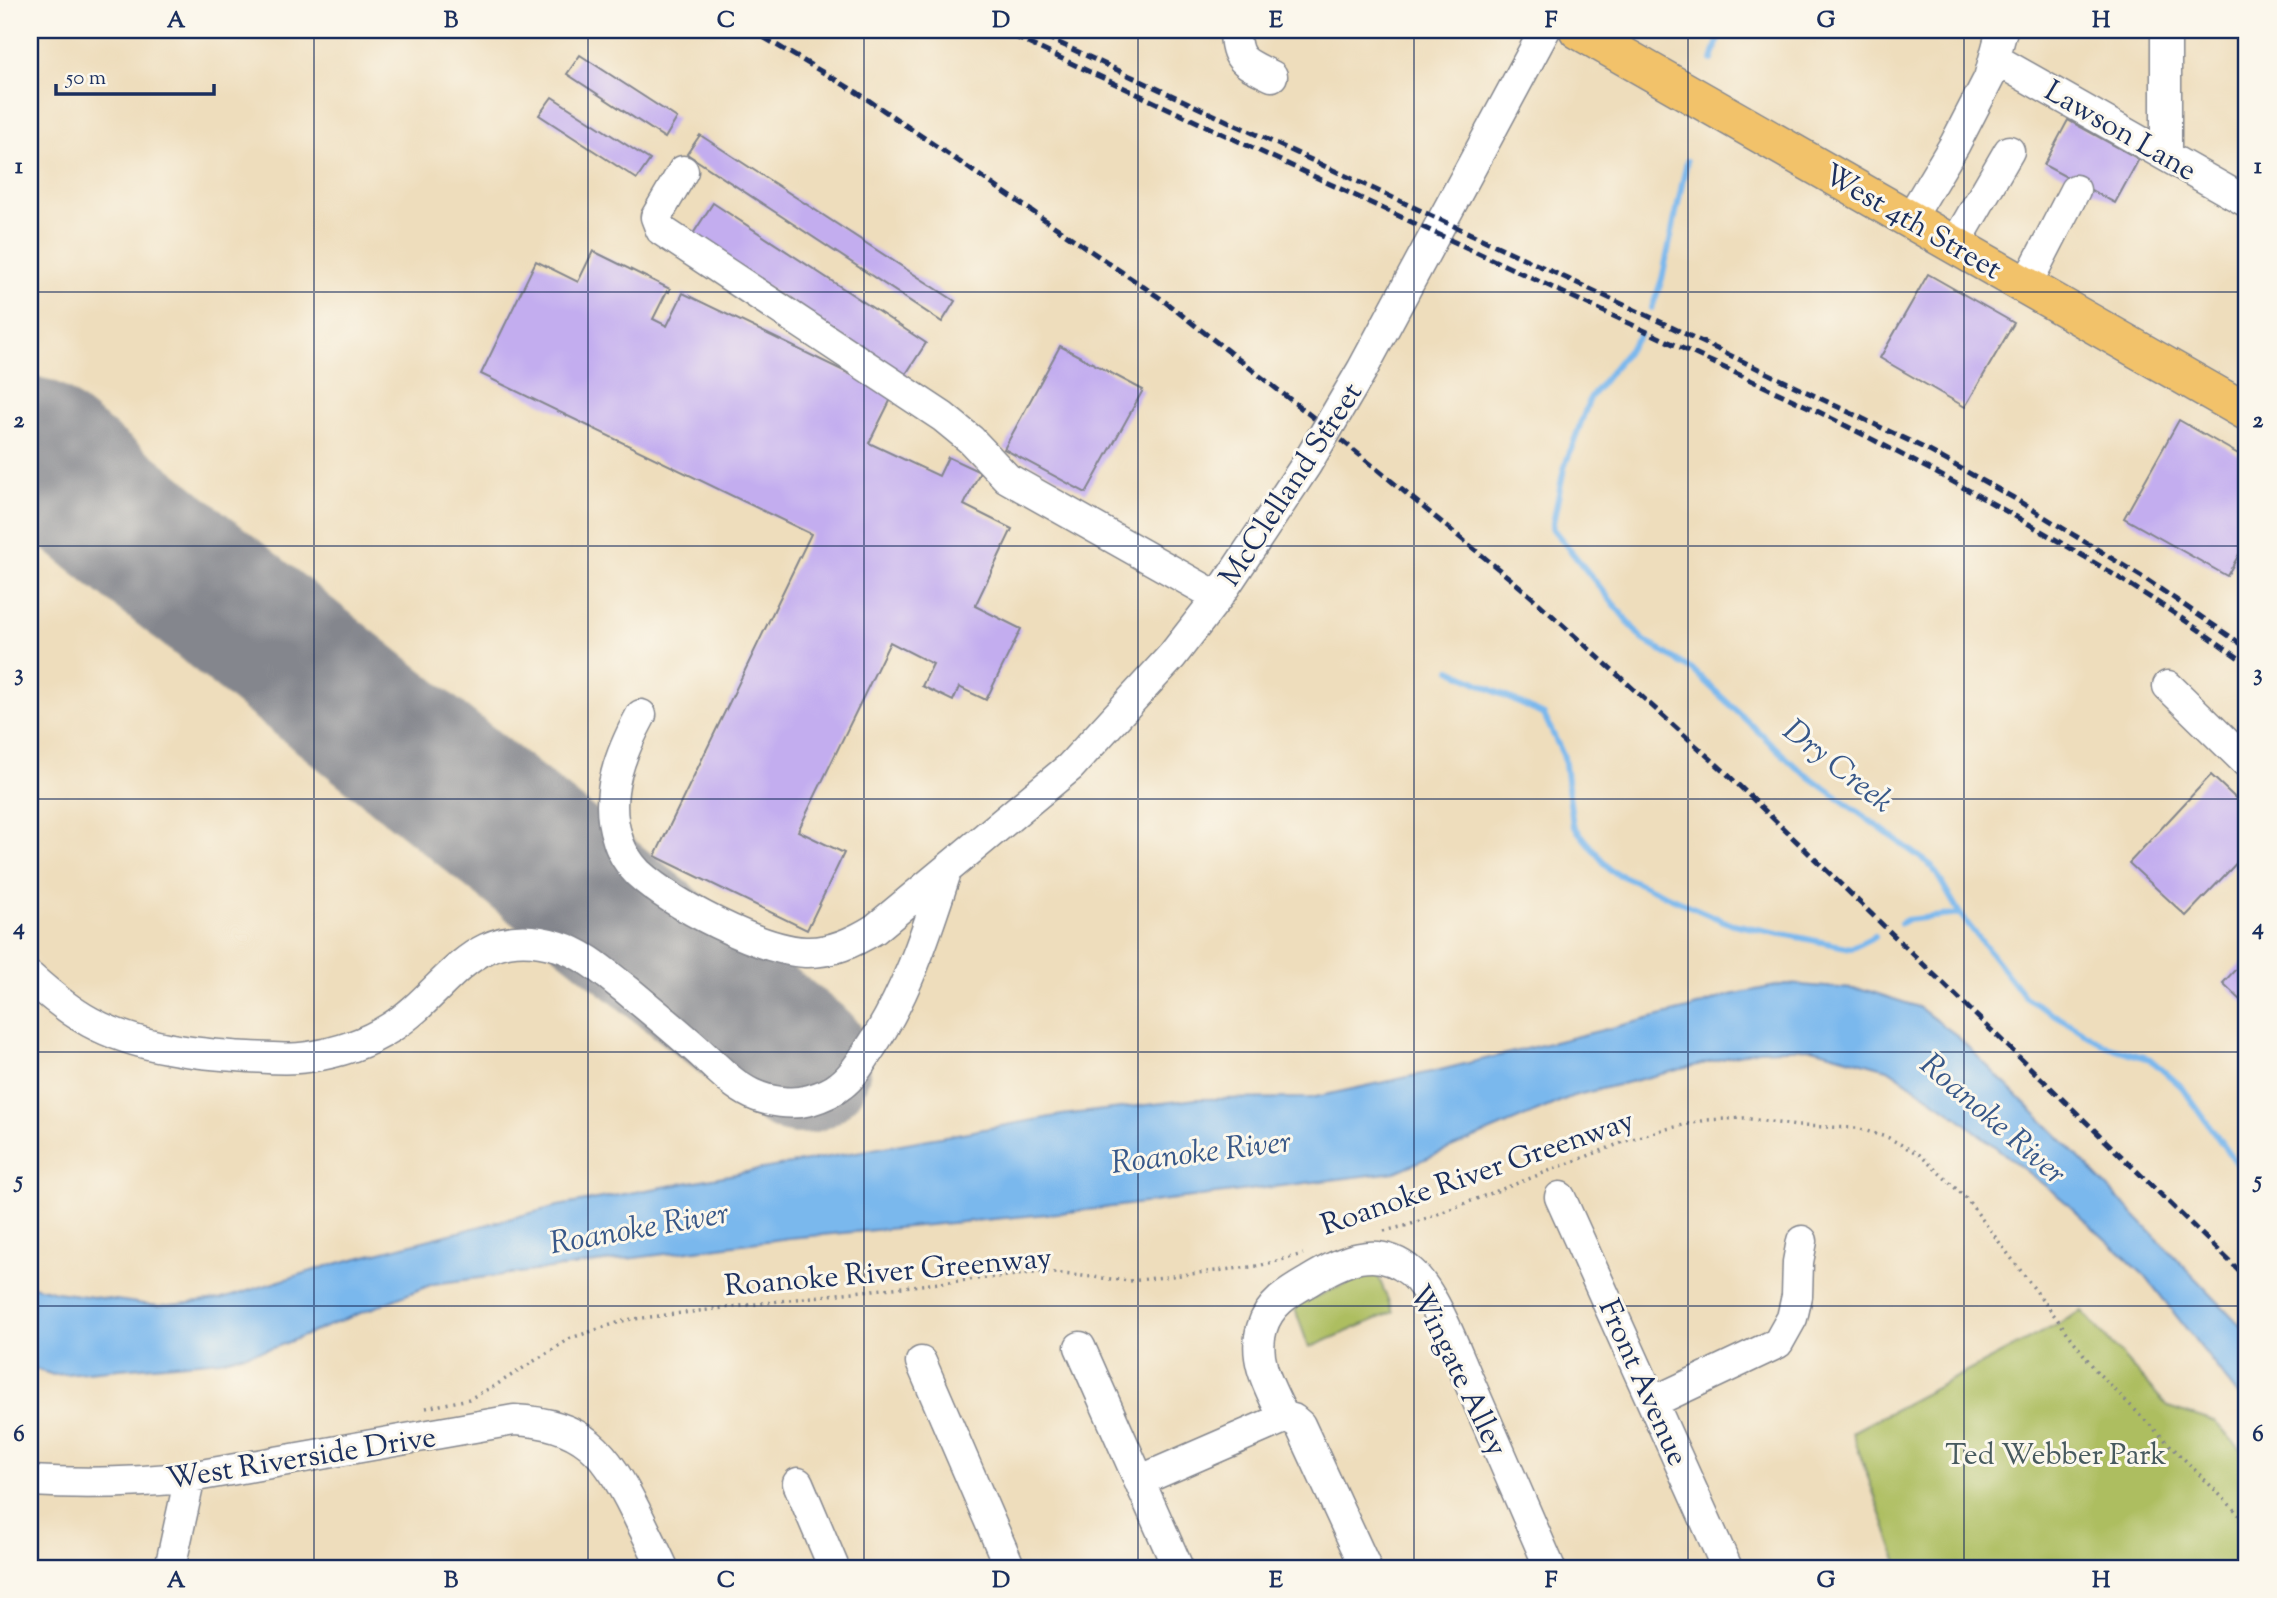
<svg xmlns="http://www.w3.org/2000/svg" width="2277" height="1598" font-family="'Sorts Mill Goudy',serif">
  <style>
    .green { fill: #adbe61; stroke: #647660; stroke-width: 2 }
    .water { fill: #7ab8ed; stroke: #4a74a6; stroke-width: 2 }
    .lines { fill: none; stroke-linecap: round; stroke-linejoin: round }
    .stream { stroke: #7ab8ed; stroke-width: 6 }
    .runway { stroke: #84868d; stroke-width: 142 }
    .building { fill: #c3adef }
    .minor-casing { stroke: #84868d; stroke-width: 33 }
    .major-casing { stroke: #84868d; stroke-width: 40 }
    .path { stroke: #84868d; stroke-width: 3.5; stroke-dasharray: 2 5; stroke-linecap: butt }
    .minor { stroke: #fff; stroke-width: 30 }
    .major { stroke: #f2c26a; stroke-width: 37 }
    .rail { stroke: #1b2f5e; stroke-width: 5; stroke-dasharray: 10 5; stroke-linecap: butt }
    .grid { fill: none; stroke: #1b2f5e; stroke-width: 2; stroke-opacity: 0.55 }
    .labels { text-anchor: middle; stroke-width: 6; stroke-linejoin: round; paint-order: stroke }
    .street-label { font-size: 30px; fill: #1b2f5e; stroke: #fbf7ec }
    .park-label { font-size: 30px; fill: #475a5f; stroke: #fbf7ec }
    .water-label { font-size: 32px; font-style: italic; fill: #385889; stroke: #fbf7ec }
    .neatline { fill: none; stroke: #1b2f5e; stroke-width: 2.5 }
    .grid-label { font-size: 23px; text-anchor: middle; font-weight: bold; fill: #1b2f5e }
  </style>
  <rect width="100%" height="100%" fill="#fbf7ec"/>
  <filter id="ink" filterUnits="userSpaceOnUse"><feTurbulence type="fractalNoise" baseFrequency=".0143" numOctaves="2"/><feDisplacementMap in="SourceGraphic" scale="14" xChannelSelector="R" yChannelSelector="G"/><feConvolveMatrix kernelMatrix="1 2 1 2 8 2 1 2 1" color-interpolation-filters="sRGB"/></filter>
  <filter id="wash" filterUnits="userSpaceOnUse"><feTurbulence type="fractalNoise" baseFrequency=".00686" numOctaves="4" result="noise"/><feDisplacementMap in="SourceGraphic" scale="28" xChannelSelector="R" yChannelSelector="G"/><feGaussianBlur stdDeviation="1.57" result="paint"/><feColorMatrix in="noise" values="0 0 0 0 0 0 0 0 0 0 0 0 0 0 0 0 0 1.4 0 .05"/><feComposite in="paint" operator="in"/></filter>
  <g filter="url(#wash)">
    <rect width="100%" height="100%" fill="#eeddbc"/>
    <!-- green -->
    <path class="green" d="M1376 1271 1393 1312 1309 1348 1294 1306Z
      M2082 1311 2168 1407 2215 1422 2247 1456V1568H1900L1852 1432Z"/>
    <!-- water -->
    <path class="water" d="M1786 984 1866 990 1918 1007 1955 1034 2064 1142 2247 1332V1406L2145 1276 2062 1199 1951 1112 1888 1069 1812 1048 1758 1050 1573 1096 1395 1172 1079 1211 789 1238 433 1284 276 1347 220 1360 53 1375 30 1367V1285L56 1292 159 1306 219 1300 331 1265 558 1206 1062 1115 1197 1099 1311 1098 1440 1070 1688 1009 1730 995Z"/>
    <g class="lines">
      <!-- stream -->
      <path class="stream" d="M1712 60 1721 30
        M1652 308 1662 279 1687 161
        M1640 335 1590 398 1564 468 1552 528 1642 639 1694 671 1796 767 1932 866 1960 914 2025 997 2106 1046 2150 1059 2182 1087 2247 1179
        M1451 670 1544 715 1564 757 1573 825 1611 871 1728 923 1851 948 1875 936
        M1901 923 1906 920 1960 914"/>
      <!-- runway -->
      <path class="runway" d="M30 448 800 1063"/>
    </g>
    <g id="blocks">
      <!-- building -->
      <path class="building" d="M580 55 677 118 665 138 567 74Z
        M552 97 650 160 637 179 539 115Z
        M2068 120 2139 159 2115 203 2044 165Z
        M700 135 955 301 942 322 687 154Z
        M713 203 926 343 904 377 691 237Z
        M593 251 670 289 669 292 667 291 653 319 667 326 683 293 893 395 869 443 939 476 948 457 980 472 964 505 1012 529 975 606 1021 629 986 700 959 687 953 701 922 686 933 664 890 642 798 831 844 853 807 930 655 856 811 534 481 374 536 261 578 282Z
        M1928 274 2014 323 1965 407 1880 358Z
        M1060 346 1143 390 1086 493 1004 449Z
        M2179 420 2247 459V540L2227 576 2124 518Z
        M2211 775 2247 809V852L2186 916 2129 863Z
        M2247 957V1006L2223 983Z"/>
    </g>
  </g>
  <g filter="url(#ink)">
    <use href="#blocks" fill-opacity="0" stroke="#84868d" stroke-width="2"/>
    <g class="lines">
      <defs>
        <path id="minor" d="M1235 30C1235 62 1246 63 1272 76
          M1995 59 2247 202
          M2166 156V30
          M683 171 656 217 661 230 943 417 971 440 1007 478 1218 597
          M1910 219 1955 144 1989 78 2002 30
          M1955 244 2009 151
          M2026 285 2075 190
          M2168 686 2247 763
          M641 715C621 752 603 795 617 837 620 850 629 864 638 873 672 904 760 950 805 952 831 953 854 942 875 929L1070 767 1172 656 1218 597 1306 465 1362 370 1545 30
          M30 977C49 994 68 1010 90 1022 138 1048 196 1054 249 1057 269 1058 289 1060 308 1057 336 1053 365 1044 390 1028 449 991 471 920 558 946 585 954 605 973 627 990 652 1011 678 1032 702 1054 718 1069 733 1085 752 1094 769 1102 792 1105 810 1100 820 1097 833 1092 841 1085 852 1077 860 1064 867 1053 905 999 926 934 946 872
          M1560 1197 1727 1568
          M1080 1347 1178 1568
          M921 1362 1010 1568
          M1653 1402 1778 1343 1792 1318 1797 1296 1798 1262 1802 1241
          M1284 1418C1271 1390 1252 1360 1262 1328 1269 1304 1288 1293 1309 1281 1341 1261 1377 1243 1411 1272 1434 1292 1455 1349 1468 1379 1495 1442 1523 1505 1550 1568
          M1284 1418 1293 1419 1300 1425 1366 1568
          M30 1481C83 1484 137 1483 190 1477L514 1420C583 1423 606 1452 635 1510 644 1529 654 1548 663 1568
          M1139 1481 1284 1418
          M798 1483 834 1568
          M170 1568 190 1477"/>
        <path id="major" d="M1578 30 2247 412"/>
      </defs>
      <!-- minor casing -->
      <use href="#minor" class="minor-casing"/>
      <!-- major casing -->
      <use href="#major" class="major-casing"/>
      <!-- path -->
      <path class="path" d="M1384 1231 1409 1225 1629 1140 1662 1130 1706 1120 1744 1118 1797 1126 1857 1128 1889 1138 1920 1155 1966 1198 2097 1372 2236 1511 2247 1525
        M426 1408 469 1399 496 1385 571 1338 626 1320 845 1293 1044 1272 1130 1281 1258 1266 1303 1254"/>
      <!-- minor -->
      <use href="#minor" class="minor"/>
      <!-- major -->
      <use href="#major" class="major"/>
      <!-- rail -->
      <path class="rail" d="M751 30 858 93 1160 298 1328 429 1524 590 1724 771 2247 1278
        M1000 30 1817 411C1965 486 2113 566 2247 664
        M1031 30 1648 316 1924 448 2012 497 2147 580 2247 648"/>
    </g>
  </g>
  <!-- grid -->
  <path class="grid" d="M314 30V1568M588 30V1568M864 30V1568M1138 30V1568M1414 30V1568M1688 30V1568M1964 30V1568M30 292H2247M30 546H2247M30 799H2247M30 1052H2247M30 1306H2247"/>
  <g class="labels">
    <!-- street labels -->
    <g class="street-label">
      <text transform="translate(2121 130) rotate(30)" y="10">Lawson Lane</text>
      <text transform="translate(1913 221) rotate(30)" y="10">West 4th Street</text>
      <text transform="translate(1290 484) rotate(-57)" y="10">McClelland Street</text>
      <text transform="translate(1477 1172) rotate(-19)" y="10">Roanoke River Greenway</text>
      <text transform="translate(888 1271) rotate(-5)" y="10">Roanoke River Greenway</text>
      <text transform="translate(1459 1370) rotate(64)" y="10">Wingate Alley</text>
      <text transform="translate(1644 1382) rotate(66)" y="10">Front Avenue</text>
      <text transform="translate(301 1457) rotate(-9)" y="10">West Riverside Drive</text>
    </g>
    <!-- park labels -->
    <g class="park-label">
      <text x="2056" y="1464">Ted Webber Park</text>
    </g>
    <!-- water labels -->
    <g class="water-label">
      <text transform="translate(1839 765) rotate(38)" y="11">Dry Creek</text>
      <text transform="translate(1994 1118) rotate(41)" y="11">Roanoke River</text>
      <text transform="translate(1201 1151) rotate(-7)" y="11">Roanoke River</text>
      <text transform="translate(639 1227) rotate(-10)" y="11">Roanoke River</text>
    </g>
  </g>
  <!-- margin -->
  <rect width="2277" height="1598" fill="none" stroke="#fbf7ec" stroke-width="77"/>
  <!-- scale -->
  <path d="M56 84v10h158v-10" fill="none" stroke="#1b2f5e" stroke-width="3.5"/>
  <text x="66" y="84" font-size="21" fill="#1b2f5e" stroke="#fbf7ec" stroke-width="5" paint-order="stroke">50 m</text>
  <rect x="38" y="38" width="2200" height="1522" class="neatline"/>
  <g class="grid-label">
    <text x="176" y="27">A</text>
    <text x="451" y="27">B</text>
    <text x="726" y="27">C</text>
    <text x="1001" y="27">D</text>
    <text x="1276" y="27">E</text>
    <text x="1551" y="27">F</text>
    <text x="1826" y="27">G</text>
    <text x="2101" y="27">H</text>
    <text x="19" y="173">1</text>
    <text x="2258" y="173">1</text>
    <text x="19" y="427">2</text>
    <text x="2258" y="427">2</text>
    <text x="19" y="680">3</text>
    <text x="2258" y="680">3</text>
    <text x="19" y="934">4</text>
    <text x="2258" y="934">4</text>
    <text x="19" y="1187">5</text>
    <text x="2258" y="1187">5</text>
    <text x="19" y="1441">6</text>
    <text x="2258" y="1441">6</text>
    <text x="176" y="1587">A</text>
    <text x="451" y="1587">B</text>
    <text x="726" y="1587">C</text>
    <text x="1001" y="1587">D</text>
    <text x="1276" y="1587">E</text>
    <text x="1551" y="1587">F</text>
    <text x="1826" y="1587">G</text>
    <text x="2101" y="1587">H</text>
  </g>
</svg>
